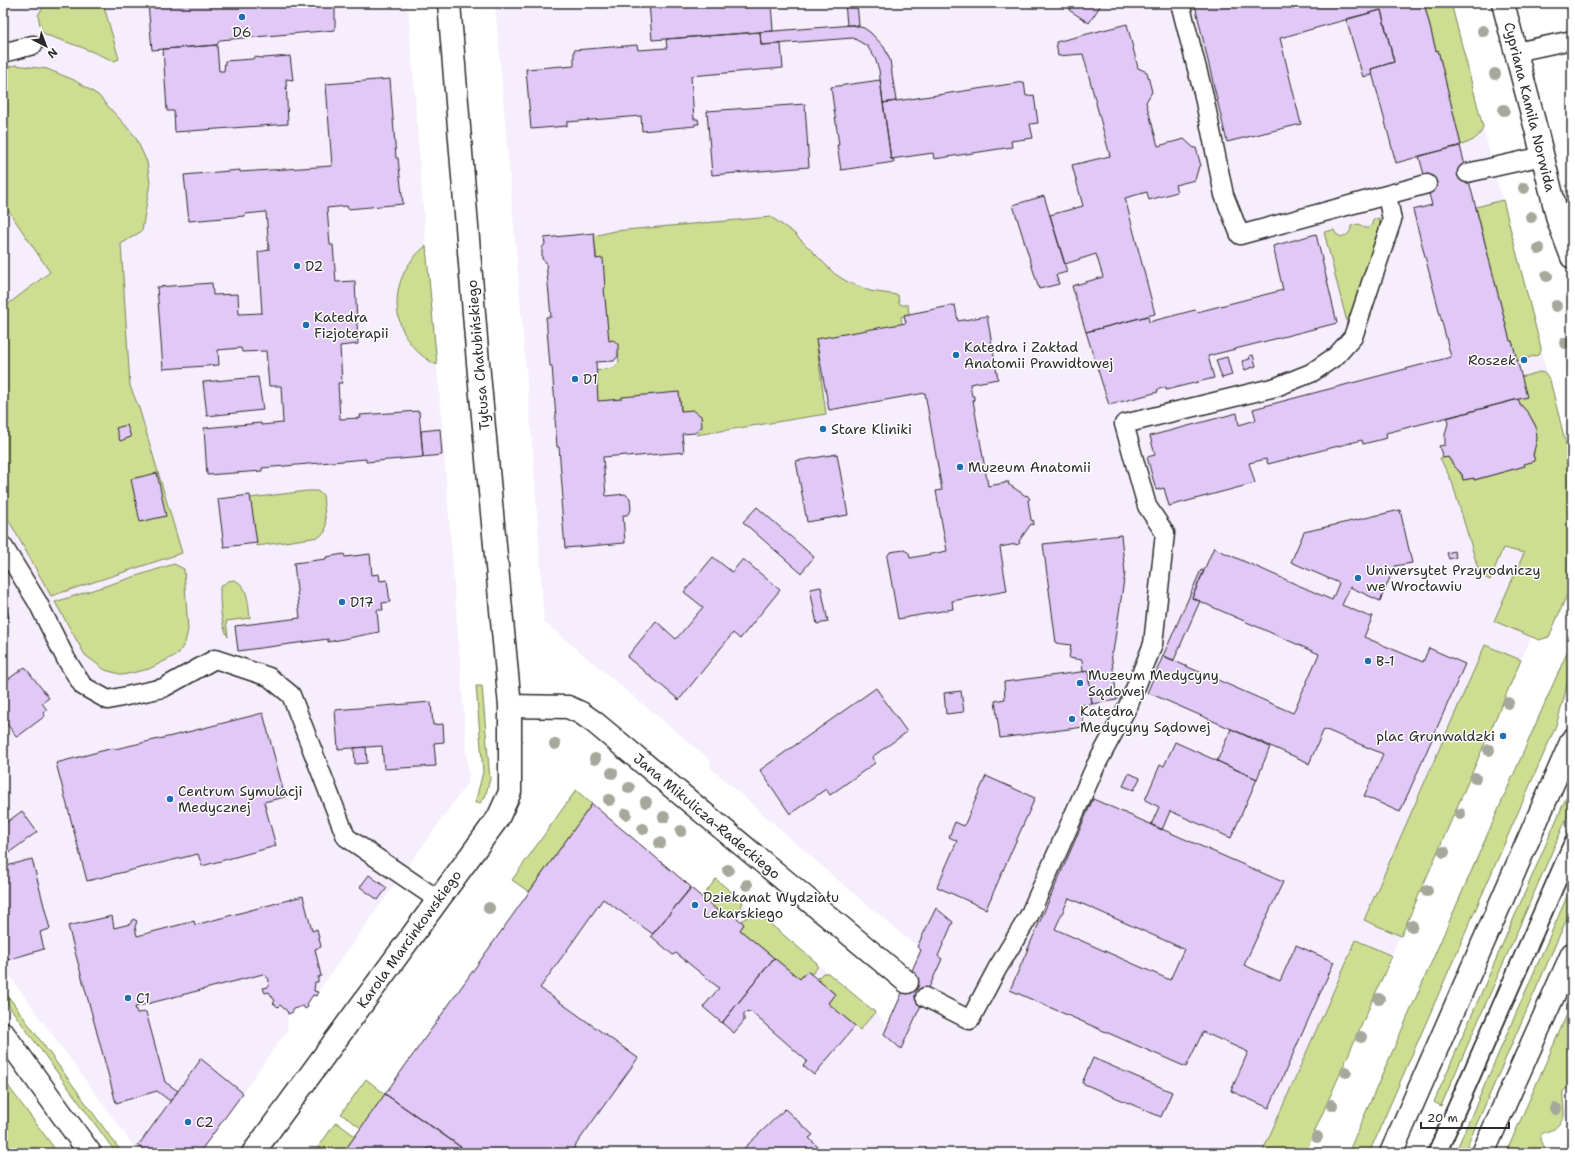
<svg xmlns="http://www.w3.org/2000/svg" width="1575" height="1156" font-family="'Shantell Sans',sans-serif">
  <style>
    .built { fill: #f6eefd }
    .green { fill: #cddd91; stroke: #7c845e }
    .building { fill: #e1c8f7; stroke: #2b2b2b; fill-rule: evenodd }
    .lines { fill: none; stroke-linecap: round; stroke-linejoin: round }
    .service-casing { stroke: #2b2b2b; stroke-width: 21 }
    .minor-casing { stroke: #2b2b2b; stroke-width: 25 }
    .tertiary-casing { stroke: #2b2b2b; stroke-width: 25 }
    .secondary-casing { stroke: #2b2b2b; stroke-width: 25 }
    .service { stroke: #fff; stroke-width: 18 }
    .minor { stroke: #fff; stroke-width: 22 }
    .tertiary { stroke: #fff; stroke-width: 22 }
    .secondary { stroke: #fff; stroke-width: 22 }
    .tram { stroke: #2b2b2b; stroke-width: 1 }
    .tree { fill: #a5a89b }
    .poi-dot { fill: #1f6fb2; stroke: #fff; stroke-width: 1.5 }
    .labels { text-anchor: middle; stroke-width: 3; stroke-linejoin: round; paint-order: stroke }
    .poi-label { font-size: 14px; fill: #2b2b2b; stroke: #fff; text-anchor: start }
    .street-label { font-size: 14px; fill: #2b2b2b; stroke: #fff }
  </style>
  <rect width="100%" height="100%" fill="#fff"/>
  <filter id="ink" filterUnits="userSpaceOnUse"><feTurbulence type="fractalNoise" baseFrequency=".025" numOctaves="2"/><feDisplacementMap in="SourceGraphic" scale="8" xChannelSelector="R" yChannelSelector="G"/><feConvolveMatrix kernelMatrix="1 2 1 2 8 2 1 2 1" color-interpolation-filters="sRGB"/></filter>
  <g filter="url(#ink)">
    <!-- built -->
    <path class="built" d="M3 3H408L426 246 441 411 469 781 318 992 316 996 313 995 307 1004 308 1007 305 1009 303 1006 293 1009V1012L288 1014 287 1031 199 1153H148L137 1145 135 1148 3 967Z
      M495 3H1451L1572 469V583L1549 637 1539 640 1532 637 1521 660 1305 1153H469L529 893 512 880 576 790 688 884 701 897 716 879 875 1012 887 1025 921 950 833 876 711 768 710 760 544 622 533 453Z"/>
    <!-- green -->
    <path class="green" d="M52 3H103L119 59 114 61 81 47 46 35 41 30 38 15 44 6Z
      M1424 3H1451L1483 127C1480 138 1471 142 1461 145L1438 50 1436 51Z
      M15 65 47 69 74 80 98 95 135 136 147 162 150 183 142 231 121 244 130 386 139 408 182 553 51 596 3 510V308L50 272 8 210 3 213V69Z
      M1503 200 1541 348V351L1538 355 1517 361 1512 341H1510L1476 207Z
      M771 217 794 233 835 274 846 281 870 291 898 295 899 303 902 305H908L909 314 901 317 902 325 816 340 826 414 696 435 702 429 701 419 694 415 682 416 680 398 598 407 595 371 613 368 619 363 618 351 607 347 594 236 614 231Z
      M1379 218 1380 226 1348 326 1324 232 1334 230 1336 234 1341 237C1348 235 1351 233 1351 226L1359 224 1365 228H1369L1372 224 1373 220Z
      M426 246 437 365C389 342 383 279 426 246Z
      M1540 372 1545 373 1550 380 1572 469V583L1549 637 1539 640 1494 621 1524 553 1503 548 1490 580 1480 575 1452 482 1440 458 1448 457C1452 465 1461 471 1463 480L1474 478 1475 480 1524 466V464L1534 461C1532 450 1538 440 1536 428 1533 416 1519 405 1518 399 1518 392 1520 384 1521 377Z
      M307 491H317L323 495 326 526 325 532 319 537 257 546 250 498Z
      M174 564 184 569 188 630 185 643 178 654 149 669 123 675 105 670 85 655 55 602Z
      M234 580C249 585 248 605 250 618L226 621 228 637C220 623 220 603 220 587L228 581Z
      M1572 641C1572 669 1564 702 1555 728L1369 1153H1348Z
      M1485 645 1521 660 1401 936 1364 920Z
      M476 686H482L490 779 485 797 480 803H475L483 772Z
      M1572 784V806L1441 1106 1434 1102Z
      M576 790 592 804 529 892 512 880Z
      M716 879 743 902 736 917 729 911 724 916 702 897Z
      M1572 885V907L1464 1153H1455Z
      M756 912 817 963V968L812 974 807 971 800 979 740 930 744 924 741 921Z
      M1356 940 1392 956 1305 1153H1262Z
      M823 973H828L875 1012 860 1030 828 1003 835 994 817 979Z
      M3 989 122 1153H116L3 998Z
      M1572 1003V1084L1563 1091C1562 1100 1565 1109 1564 1116 1563 1120 1557 1127 1554 1129 1548 1132 1537 1132 1541 1142 1543 1147 1545 1150 1548 1153H1506Z
      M3 1079 58 1153H3Z
      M366 1079 385 1094 361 1128 341 1114Z
      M336 1122 355 1136 343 1153H314Z"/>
    <!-- building -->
    <path class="building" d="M148 3H335V30L220 40 217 45 152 50Z
      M649 3H771L773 31 652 40Z
      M845 3H858H857L859 26 853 25H847Z
      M1073 3H1102L1089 23 1069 10Z
      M1205 3H1424L1436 51 1438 50 1461 145 1396 163 1371 69 1394 62 1381 10 1280 38 1301 124 1227 142 1195 5Z
      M1381 10 1394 62 1371 69 1372 75 1363 77 1346 19Z
      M1127 24 1138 68 1147 72 1152 92 1146 102 1158 146 1184 139 1194 148H1196L1201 166H1199L1195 180 1175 185 1177 192 1149 200 1147 192 1125 198 1155 314 1086 332 1072 286 1103 277 1096 254 1065 264 1050 215 1083 206 1072 165 1110 156 1083 54 1058 56 1056 42Z
      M853 25 864 28 871 33 884 47 890 60 896 101 883 103 879 70 875 58 867 46 853 38 761 45 760 32Z
      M760 32 761 45 781 44 783 68 691 76 694 119H698L699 124H695V126L642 131 641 116 567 122V126L531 129 526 69 562 66 563 67 574 66V50L637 45 638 50 667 48 666 39Z
      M217 45 219 71H224L225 61 253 59 254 57 264 58 290 56 293 80 286 79 288 124 175 132 174 111H167L163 49Z
      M390 79 396 158H398L403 204 348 209 347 206 327 208 330 245H333L336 282 355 281 358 344 340 346 342 383H338L340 419 361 418 360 415 419 411 423 457 366 462V459L262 468V471L207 475 204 428 261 423V425L283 423 281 386H269L266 351 242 352 241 348 218 350 219 365 163 369 157 287 212 283 213 295 238 294 239 314 262 313 258 252 269 250 266 212 245 214V216L189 221 184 175 240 170V172L332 166 326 84Z
      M880 80 891 159 894 160V162L841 170 837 145H839L831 87Z
      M1024 82 1026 96 1034 95 1038 123 1030 124 1033 138 1011 141 1012 147 934 159 933 153 891 159 883 103Z
      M805 104 809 167 712 175 707 111Z
      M1460 146 1510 341H1512L1527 397 1386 433 1387 438 1363 444 1362 440 1268 464 1266 459 1249 463 1255 483 1169 506 1164 488 1156 490 1147 457 1155 455 1150 436 1237 413 1239 425 1256 420 1253 409 1451 357 1413 210 1432 205 1419 156Z
      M1044 196 1067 272 1056 275 1059 284 1039 289 1013 205Z
      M594 233 596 259 603 258 605 288H604L609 341 613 340 618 344V356L614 361 596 362 598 401 622 399V397L679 392 681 411 693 410 701 416 702 426 695 433 682 434 684 452 627 457V455L603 457 606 496 625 494 630 498 631 510 627 515H623L625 543 565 548 561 500 563 499 559 447H557L555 418H556L552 366H550L546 317H551L546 262 542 259V248L545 244 544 238Z
      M1316 234 1337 323 1208 356 1214 378 1166 390V387L1162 388 1157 390 1158 392 1109 405 1086 332 1148 316 1149 322 1195 310 1197 312 1283 290 1273 246Z
      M955 305 958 321 987 316 998 379 970 384 972 396H974V400H973L988 486 1005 483V482H1009L1008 484 1026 496 1027 495 1030 499 1028 500 1031 520 1034 521 1033 525 1031 524 1019 541 1020 543 1017 545 1016 544 1000 547 1007 591 952 601 953 609 898 619 887 557 890 552 904 550 909 553 910 558 947 551 936 491 942 490 925 393 829 410 816 339 906 323 904 315Z
      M1253 355 1256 366 1245 370 1242 361 1250 359 1249 356Z
      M1227 357 1232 375 1222 378 1216 360Z
      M258 377 263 410 207 416 203 382Z
      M1518 399 1520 404 1529 414 1536 427 1537 439 1533 455 1535 461 1524 464 1525 466 1474 480V478L1463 480 1462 474 1455 467 1448 457 1443 458 1439 446 1445 445V435L1448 423 1447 418Z
      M127 425 131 437 120 441 116 428Z
      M440 429 442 455 423 457 421 431Z
      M837 454 848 515 807 522 796 461Z
      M157 473 166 516 140 522 131 479Z
      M250 495 257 543 224 547 218 499Z
      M757 507 814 557 801 573 743 522Z
      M1400 510 1412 563 1395 566 1380 601 1350 587 1342 605 1370 617 1371 616H1373L1364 637 1423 662 1429 648 1465 664 1400 812 1364 796 1383 754 1324 729 1309 764 1307 763V762L1149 693V694L1147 693 1163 656 1293 713 1319 654 1192 598 1214 547 1216 548V549L1332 600 1339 583 1291 562 1304 532Z
      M1121 535 1125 573 1113 652H1111L1117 700 1092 704 1088 671 1083 672 1082 660 1069 658 1071 645 1056 643 1043 544Z
      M1454 551 1456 557 1449 559 1447 553Z
      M344 554 345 557 370 554 372 575 379 574 380 581 387 580 390 602 382 603 383 610H377L379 632 328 642V639L238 651 235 626 300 618 294 563 326 559V557Z
      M713 557 732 572 743 559 780 590 740 639 733 633 679 700 627 657 656 621 676 639 703 607 684 592Z
      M1201 570 1204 571 1192 598 1200 601 1174 660 1163 656Z
      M821 587 828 622 817 624 810 589Z
      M3 595 9 618 3 622Z
      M25 667 49 698 42 703 47 710 43 712 45 716 17 737 3 719V683Z
      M1088 671 1092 704 1081 705 1084 727 1000 738 995 701 1005 699 1004 682Z
      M876 688 907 732 872 757 875 763 830 795 826 789 790 814 760 770Z
      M961 691 964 712 946 714 944 693Z
      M431 702 433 725 443 724 444 742 434 743 436 766 384 769 382 746 338 749 335 710Z
      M263 713 285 797 264 802 276 846 202 866 198 854 87 881 56 763 113 748 115 749 172 736Z
      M1231 729 1270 747 1257 779 1217 761Z
      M1175 742 1257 779 1231 838 1170 811 1162 830 1151 825 1159 807 1145 800 1160 765 1164 766Z
      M366 747 367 763 355 764 354 748Z
      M1129 773 1140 778 1134 790 1123 786Z
      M986 776 1035 798 986 909 937 887 957 841 949 837 955 822 964 826Z
      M1093 799 1283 882 1244 965 1280 981 1296 945 1334 962 1269 1108 1231 1091 1248 1052 1203 1032 1186 1067 1010 990ZM1069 898 1184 949 1170 980 1055 929Z
      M592 804 691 887 653 934 603 899 540 988 638 1058 570 1153H469L385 1094Z
      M22 811 37 832 3 857V825Z
      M32 859 50 929 40 932 44 949 7 960 3 944V867Z
      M369 875 387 888 378 900 360 887Z
      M691 888 724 916 729 911 744 924 740 930 774 958 722 1023 703 1007 719 988 676 953 673 955 651 936Z
      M303 896 312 931 317 929 321 947 315 949 321 976 318 977V982H315L314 991 318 992 316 996 313 995 307 1004 308 1007 305 1009 303 1006 293 1009V1012L288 1014 287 1011 280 1005 278 1007 273 1003 275 1001 269 992 265 993 263 988 268 987 269 979 263 974 135 1007 137 1013 146 1012 165 1082 178 1091 170 1101 157 1091 116 1103 68 926 112 916 114 928 130 924 133 919 137 921 135 927 137 936 194 921 195 925Z
      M936 908 953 922 938 956 942 959 901 1049 884 1034 921 950 917 947Z
      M774 958 800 979 807 971 835 994 828 1003 855 1026 814 1075 803 1066 807 1061 751 1012 744 1013V1021L734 1033 722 1023Z
      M200 1058 243 1093 199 1153H148L137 1145 139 1143H140L199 1062Z
      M1093 1058 1172 1092 1161 1117 1082 1083Z
      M385 1094 440 1132 469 1153H436V1147L428 1148 424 1153H343Z
      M785 1109 813 1135 809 1138 822 1151 820 1153H739Z"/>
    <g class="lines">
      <defs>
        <path id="service" d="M1180 3 1203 92 1224 195 1240 235 1427 184
          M1516 52 1572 40
          M3 53 33 45
          M1467 173 1543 156
          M3 546 38 603 66 659 83 686 108 700 163 688 215 659 269 677 291 695 346 837 437 899
          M925 997 970 1020 997 969 1029 916 1096 765 1129 704 1153 644 1165 533 1147 506 1124 424 1276 387 1311 373 1336 356 1353 337 1392 220 1387 195
          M1437 1153 1572 846"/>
        <path id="minor" d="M510 706 568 707 581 713 594 722 907 982
          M3 1033 90 1153
          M253 1153 498 818 510 792V706L478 363 449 3"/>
        <path id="tertiary" d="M1503 3 1537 133 1558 220 1572 257"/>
        <path id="secondary" d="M1391 1153 1572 740
          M1483 1153 1572 954"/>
      </defs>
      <!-- service casing -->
      <use href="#service" class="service-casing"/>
      <!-- minor casing -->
      <use href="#minor" class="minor-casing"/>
      <!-- tertiary casing -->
      <use href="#tertiary" class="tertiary-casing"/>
      <!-- secondary casing -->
      <use href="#secondary" class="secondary-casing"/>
      <!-- service -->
      <use href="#service" class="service"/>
      <!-- minor -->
      <use href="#minor" class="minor"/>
      <!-- tertiary -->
      <use href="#tertiary" class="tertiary"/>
      <!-- secondary -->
      <use href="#secondary" class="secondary"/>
      <!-- tram -->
      <path class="tram" d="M1427 1153 1572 822
        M1447 1153 1572 869"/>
    </g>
    <!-- trees -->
    <g class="tree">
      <circle cx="1483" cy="31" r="6"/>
      <circle cx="1495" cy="74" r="6"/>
      <circle cx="1504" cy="110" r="6"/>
      <circle cx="1524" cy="188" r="6"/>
      <circle cx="1531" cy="217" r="6"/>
      <circle cx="1539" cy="249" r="6"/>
      <circle cx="1547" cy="276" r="6"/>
      <circle cx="1556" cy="306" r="6"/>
      <circle cx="1565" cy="343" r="6"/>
      <circle cx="1508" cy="703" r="6"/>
      <circle cx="555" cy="744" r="6"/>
      <circle cx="1489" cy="750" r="6"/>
      <circle cx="595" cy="759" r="6"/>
      <circle cx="612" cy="773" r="6"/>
      <circle cx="1475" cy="778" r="6"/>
      <circle cx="629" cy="788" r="6"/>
      <circle cx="609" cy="800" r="6"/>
      <circle cx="646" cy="802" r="6"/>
      <circle cx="626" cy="814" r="6"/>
      <circle cx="1460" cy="814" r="6"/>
      <circle cx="664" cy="817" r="6"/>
      <circle cx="643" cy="829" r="6"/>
      <circle cx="681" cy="831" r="6"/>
      <circle cx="660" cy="843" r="6"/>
      <circle cx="1444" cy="852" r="6"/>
      <circle cx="728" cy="870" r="6"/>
      <circle cx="747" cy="885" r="6"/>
      <circle cx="1427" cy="891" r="6"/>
      <circle cx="489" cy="908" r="6"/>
      <circle cx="1412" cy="926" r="6"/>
      <circle cx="1379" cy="999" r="6"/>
      <circle cx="1361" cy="1037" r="6"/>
      <circle cx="1346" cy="1072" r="6"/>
      <circle cx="1332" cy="1105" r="6"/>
      <circle cx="1556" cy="1109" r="6"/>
      <circle cx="1317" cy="1137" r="6"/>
    </g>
  </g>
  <!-- markers -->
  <g class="poi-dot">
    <circle cx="242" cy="17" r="4"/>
    <circle cx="297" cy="266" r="4"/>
    <circle cx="306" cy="325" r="4"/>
    <circle cx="956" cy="355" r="4"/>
    <circle cx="1524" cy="360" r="4"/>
    <circle cx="575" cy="379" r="4"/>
    <circle cx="823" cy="429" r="4"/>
    <circle cx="960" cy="467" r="4"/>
    <circle cx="1358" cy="578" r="4"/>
    <circle cx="342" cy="602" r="4"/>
    <circle cx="1368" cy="661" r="4"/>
    <circle cx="1080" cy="683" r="4"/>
    <circle cx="1072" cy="719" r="4"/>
    <circle cx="1503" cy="736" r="4"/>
    <circle cx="170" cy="799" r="4"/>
    <circle cx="695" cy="905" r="4"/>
    <circle cx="128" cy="998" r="4"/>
    <circle cx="188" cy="1122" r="4"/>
  </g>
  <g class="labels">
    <!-- poi labels -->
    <g class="poi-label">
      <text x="242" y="37" text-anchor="middle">D6</text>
      <text x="305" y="271">D2</text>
      <text x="314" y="322">Katedra<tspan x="314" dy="16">Fizjoterapii</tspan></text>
      <text x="964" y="352">Katedra i Zakład<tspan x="964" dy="16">Anatomii Prawidłowej</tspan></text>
      <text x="1516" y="365" text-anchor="end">Roszek</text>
      <text x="583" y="384">D1</text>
      <text x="831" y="434">Stare Kliniki</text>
      <text x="968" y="472">Muzeum Anatomii</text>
      <text x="1366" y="575">Uniwersytet Przyrodniczy<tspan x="1366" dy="16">we Wrocławiu</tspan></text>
      <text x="350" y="607">D17</text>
      <text x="1376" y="666">B-1</text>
      <text x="1088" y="680">Muzeum Medycyny<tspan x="1088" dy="16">Sądowej</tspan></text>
      <text x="1080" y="716">Katedra<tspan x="1080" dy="16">Medycyny Sądowej</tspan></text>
      <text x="1495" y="741" text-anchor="end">plac Grunwaldzki</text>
      <text x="178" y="796">Centrum Symulacji<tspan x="178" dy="16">Medycznej</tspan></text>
      <text x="703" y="902">Dziekanat Wydziału<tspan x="703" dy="16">Lekarskiego</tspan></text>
      <text x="136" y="1003">C1</text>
      <text x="196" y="1127">C2</text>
    </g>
    <!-- street labels -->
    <g class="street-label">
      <text transform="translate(1530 107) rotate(76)" y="5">Cypriana Kamila Norwida</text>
      <text transform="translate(478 355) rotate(-95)" y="5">Tytusa Chałubińskiego</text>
      <text transform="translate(707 816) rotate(40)" y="5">Jana Mikulicza-Radeckiego</text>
      <text transform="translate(409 939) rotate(-54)" y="5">Karola Marcinkowskiego</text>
    </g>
  </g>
  <!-- margin -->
  <rect width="1575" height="1156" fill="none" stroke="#fff" stroke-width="16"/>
  <rect x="8" y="8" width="1559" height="1140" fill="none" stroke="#2b2b2b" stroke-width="1.5" filter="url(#ink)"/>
  <!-- north arrow -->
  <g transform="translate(46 46) rotate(138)" stroke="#ffffff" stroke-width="3" paint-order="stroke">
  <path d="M0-3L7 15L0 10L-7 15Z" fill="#2b2b2b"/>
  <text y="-6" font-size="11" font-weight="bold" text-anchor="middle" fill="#2b2b2b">N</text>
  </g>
  <!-- scale -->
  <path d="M1421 1122v6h88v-6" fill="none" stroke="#2b2b2b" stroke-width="2"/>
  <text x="1427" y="1122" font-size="12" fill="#2b2b2b" stroke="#ffffff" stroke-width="3" paint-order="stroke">20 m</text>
</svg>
